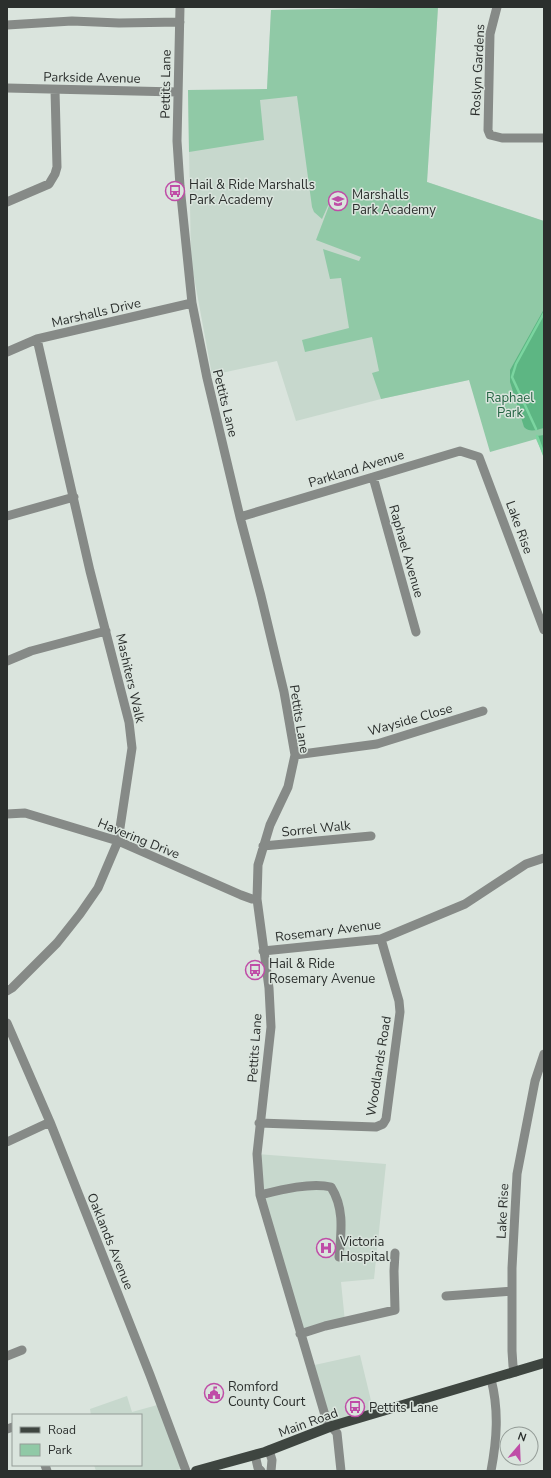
<svg xmlns="http://www.w3.org/2000/svg" width="551" height="1478" font-family="'Nunito Sans',sans-serif">
  <style>
    .built { fill: #c7d8cd }
    .green { fill: #90c9a6 }
    .forest { fill: #5db683 }
    .lines { fill: none; stroke-linecap: round; stroke-linejoin: round }
    .stream { stroke: #7bd5a0; stroke-width: 2.5 }
    .minor { stroke: #868a87; stroke-width: 9 }
    .major { stroke: #3e4540; stroke-width: 10 }
    .labels { text-anchor: middle; stroke-width: 3; stroke-linejoin: round; paint-order: stroke }
    .street-label { font-size: 13px; fill: #2b2f2d; stroke: #dae4dd }
    .poi-label { font-size: 13px; fill: #2b2f2d; stroke: #dae4dd; text-anchor: start }
    .park-label { font-size: 13px; fill: #256543; stroke: #dae4dd }
  </style>
  <rect width="100%" height="100%" fill="#dae4dd"/>
  <!-- built -->
  <path class="built" d="M438 7 427 182 544 221 469 380 381 399 296 421 277 361 212 375 191 261 188 90 267 89 271 10Z
    M257 1154 386 1164 374 1279 341 1282 345 1322 300 1334 266 1216Z
    M360 1355 374 1413 332 1426 310 1366Z
    M127 1396 132 1412 161 1404 185 1467 175 1471H96L94 1465H141V1415H91L90 1409Z"/>
  <!-- green -->
  <path class="green" d="M438 7 427 182 544 221V457L536 439 490 452 469 380 381 399 372 373 379 371 372 337 305 352 302 340 349 328 341 278 330 279 323 249 359 261 361 257 316 240 335 190 322 219 314 212 312 207 297 96 260 100 264 140 189 152 188 90 267 89 271 10Z"/>
  <!-- forest -->
  <path class="forest" d="M544 309V428C536 430 530 433 524 427L510 382V370Z
    M544 435V455L537 436Z"/>
  <g class="lines">
    <!-- stream -->
    <path class="stream" d="M536 429 512 377 516 364 544 313
      M537 436 544 455"/>
    <!-- minor -->
    <path class="minor" d="M180 7 177 141 180 186 192 303 207 378 240 517 261 596 284 692 295 755 288 787 270 825 258 865 257 899 269 988 271 1027 257 1154 260 1195 327 1422 337 1433 341 1471
      M497 7 490 34 488 130 490 135 502 138H544
      M7 25 72 21 119 23 180 22
      M7 88 177 92
      M7 202 49 184 55 174 57 167 55 90
      M7 352 37 339 192 303
      M373 477 416 632
      M7 516 74 497
      M240 517 460 451 479 457 544 630
      M7 661 31 651 106 631
      M295 755 377 744 483 711
      M7 814 25 813 118 841 241 895 252 899H257
      M263 846 371 836
      M263 951 381 939 465 904 526 864 544 858
      M7 991 12 988 57 943 80 914 98 888 118 841 132 748 129 722 90 571 37 339
      M7 1023 50 1122 150 1375 186 1471
      M259 1123 376 1127 383 1124 386 1119 400 1012 399 1001 381 939
      M7 1142 50 1122
      M260 1195C280 1190 311 1182 331 1187 345 1209 341 1233 339 1257
      M446 1296 512 1291
      M300 1334 325 1326 395 1310 394 1271 395 1253
      M7 1356 22 1350
      M516 1372 513 1366 512 1351V1268L517 1174 535 1081 544 1054
      M491 1379C499 1410 497 1439 491 1471
      M7 1429 13 1427
      M269 1450 272 1460 271 1471
      M255 1455 258 1468 261 1471
      M45 1465 47 1471"/>
    <!-- major -->
    <path class="major" d="M196 1471 265 1452 332 1426 544 1363"/>
  </g>
  <!-- icons -->
  <defs>
    <symbol id="bus-ring" viewBox="-11 -11 22 22"><circle r="9.5" fill="#dae4dd" stroke="#bf4da7" stroke-width="1.5"/><path d="M-5-6H5V4H4V6H2V4H-2V6H-4V4H-5ZM-3.5-4V0h7V-4ZM-3.5 1.2v1.5H-2V1.2ZM2 1.2v1.5H3.5V1.2Z" fill="#bf4da7"/></symbol>
    <symbol id="school-ring" viewBox="-11 -11 22 22"><circle r="9.5" fill="#dae4dd" stroke="#bf4da7" stroke-width="1.5"/><path d="M0-5L7-2L0 1L-7-2ZM-4 1L0 2.5L4 1V4Q0 6-4 4Z" fill="#bf4da7"/></symbol>
    <symbol id="hospital-ring" viewBox="-11 -11 22 22"><circle r="9.5" fill="#dae4dd" stroke="#bf4da7" stroke-width="1.5"/><path d="M-5-5h3v3.5h4V-5h3V5h-3V1.5h-4V5h-3Z" fill="#bf4da7"/></symbol>
    <symbol id="civic-ring" viewBox="-11 -11 22 22"><circle r="9.5" fill="#dae4dd" stroke="#bf4da7" stroke-width="1.5"/><path d="M-.6-6.5H3V-4.5H.6V-3L4-1V1h2V6H-6V1h2V-1L-.6-3ZM-1.2 2.5V6h2.4V2.5Z" fill="#bf4da7"/></symbol>
  </defs>
  <g fill-rule="evenodd">
    <use href="#bus-ring" x="164" y="180" width="22" height="22"/>
    <use href="#school-ring" x="327" y="190" width="22" height="22"/>
    <use href="#bus-ring" x="244" y="959" width="22" height="22"/>
    <use href="#hospital-ring" x="315" y="1237" width="22" height="22"/>
    <use href="#civic-ring" x="203" y="1382" width="22" height="22"/>
    <use href="#bus-ring" x="344" y="1396" width="22" height="22"/>
  </g>
  <g class="labels">
    <!-- street labels -->
    <g class="street-label">
      <text transform="translate(477 70) rotate(-87)" y="5">Roslyn Gardens</text>
      <text transform="translate(92 77) rotate(1)" y="5">Parkside Avenue</text>
      <text transform="translate(165 84) rotate(-89)" y="5">Pettits Lane</text>
      <text transform="translate(96 312) rotate(-13)" y="5">Marshalls Drive</text>
      <text transform="translate(226 403) rotate(76)" y="5">Pettits Lane</text>
      <text transform="translate(356 468) rotate(-17)" y="5">Parkland Avenue</text>
      <text transform="translate(520 527) rotate(70)" y="5">Lake Rise</text>
      <text transform="translate(407 551) rotate(74)" y="5">Raphael Avenue</text>
      <text transform="translate(131 678) rotate(77)" y="5">Mashiters Walk</text>
      <text transform="translate(300 719) rotate(81)" y="5">Pettits Lane</text>
      <text transform="translate(410 719) rotate(-16)" y="5">Wayside Close</text>
      <text transform="translate(316 828) rotate(-6)" y="5">Sorrel Walk</text>
      <text transform="translate(139 838) rotate(22)" y="5">Havering Drive</text>
      <text transform="translate(328 930) rotate(-7)" y="5">Rosemary Avenue</text>
      <text transform="translate(254 1048) rotate(-86)" y="5">Pettits Lane</text>
      <text transform="translate(378 1066) rotate(-81)" y="5">Woodlands Road</text>
      <text transform="translate(502 1211) rotate(-87)" y="5">Lake Rise</text>
      <text transform="translate(111 1241) rotate(68)" y="5">Oaklands Avenue</text>
      <text transform="translate(308 1422) rotate(-20)" y="5">Main Road</text>
    </g>
    <!-- poi labels -->
    <g class="poi-label">
      <text x="189" y="189">Hail &amp; Ride Marshalls<tspan x="189" dy="15">Park Academy</tspan></text>
      <text x="352" y="199">Marshalls<tspan x="352" dy="15">Park Academy</tspan></text>
      <text x="269" y="968">Hail &amp; Ride<tspan x="269" dy="15">Rosemary Avenue</tspan></text>
      <text x="340" y="1246">Victoria<tspan x="340" dy="15">Hospital</tspan></text>
      <text x="228" y="1391">Romford<tspan x="228" dy="15">County Court</tspan></text>
      <text x="369" y="1412">Pettits Lane</text>
    </g>
    <!-- park labels -->
    <g class="park-label">
      <text x="510" y="402">Raphael<tspan x="510" dy="15">Park</tspan></text>
    </g>
  </g>
  <!-- border -->
  <rect width="551" height="1478" fill="none" stroke="#2b2f2d" stroke-width="16"/>
  <!-- legend -->
  <rect x="12" y="1414" width="130" height="52" fill="#dae4dd" stroke="#949c97"/>
  <rect x="20" y="1427" width="20" height="6" fill="#3e4540" stroke="#949c97"/>
  <text x="48" y="1434" font-size="12" fill="#2b2f2d">Road</text>
  <rect x="20" y="1444" width="20" height="12" fill="#90c9a6" stroke="#949c97"/>
  <text x="48" y="1454" font-size="12" fill="#2b2f2d">Park</text>
  <!-- north arrow -->
  <g transform="translate(519 1446) rotate(19)"><circle r="19" fill="#dae4dd" stroke="#949c97"/>
  <path d="M0-3L7 15L0 10L-7 15Z" fill="#bf4da7"/>
  <text y="-6" font-size="11" font-weight="bold" text-anchor="middle" fill="#2b2f2d">N</text>
  </g>
</svg>
